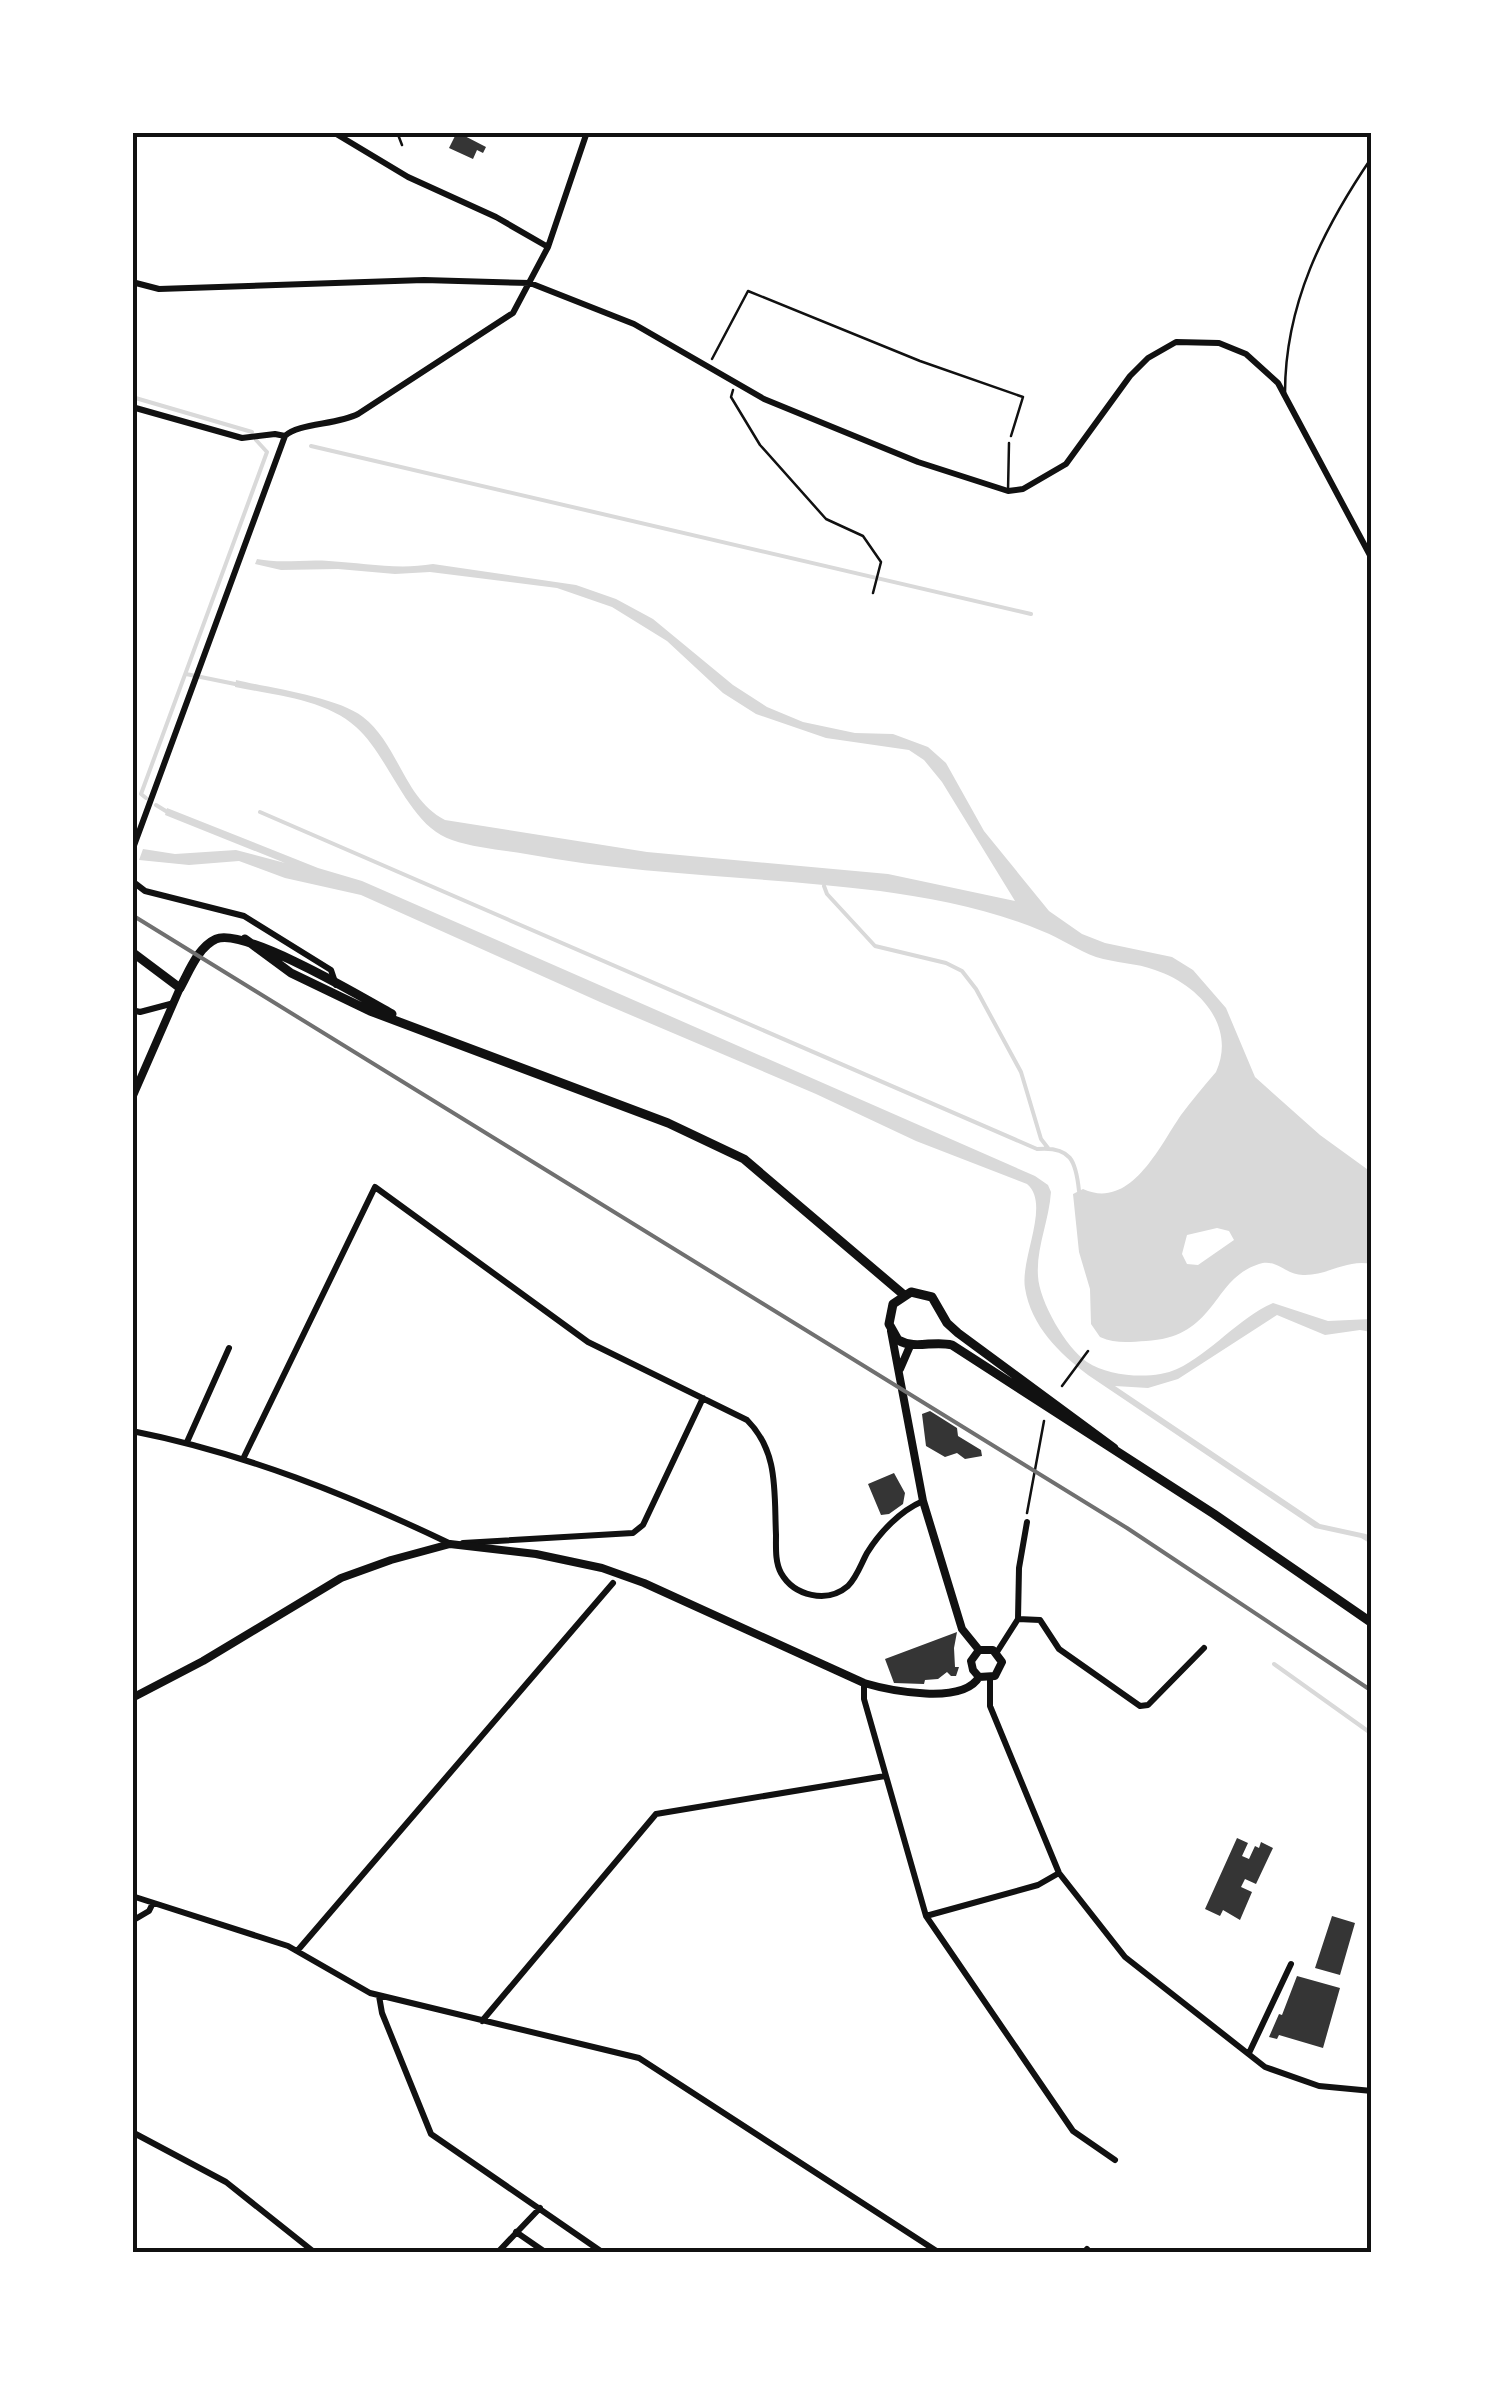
<svg xmlns="http://www.w3.org/2000/svg" width="1504" height="2385" font-family="'Varela Round',sans-serif">
  <style>
    .water { fill: #d9d9d9; fill-rule: evenodd }
    .lines { fill: none; stroke-linecap: round; stroke-linejoin: round }
    .stream { stroke: #d9d9d9; stroke-width: 4 }
    .building { fill: #353535 }
    .path { stroke: #111; stroke-width: 2.5 }
    .service { stroke: #111; stroke-width: 2.5 }
    .minor { stroke: #111; stroke-width: 6 }
    .tertiary { stroke: #111; stroke-width: 8 }
    .secondary { stroke: #111; stroke-width: 9 }
    .rail { stroke: #707070; stroke-width: 4 }
    .neatline { fill: none; stroke: #111; stroke-width: 4 }
  </style>
  <rect width="100%" height="100%" fill="#fff"/>
  <!-- water -->
  <path class="water" d="M257 559C282 564 304 559 329 561 364 563 398 570 433 564L576 585 616 599 653 619 733 685 767 707 803 722 855 733 893 734 928 747 946 763 984 831 1049 911 1082 934 1105 943 1172 957 1193 970 1226 1008 1255 1077 1320 1135 1371 1172V1264C1346 1259 1327 1276 1303 1275 1286 1275 1276 1258 1259 1264 1211 1279 1218 1337 1146 1341 1130 1342 1115 1344 1100 1337L1091 1324 1090 1289 1079 1252 1073 1194 1083 1189C1131 1211 1160 1145 1181 1115 1192 1100 1204 1086 1216 1072 1237 1026 1198 984 1155 970 1137 963 1115 963 1096 957 1077 950 1060 938 1042 931 992 910 933 898 880 891 762 876 644 876 526 854 502 850 475 848 452 840 408 826 390 757 356 727 325 699 273 695 235 687L236 680C270 688 337 697 363 717 399 745 404 799 445 820L647 852 888 874 1015 901 942 782 924 760 909 750 826 738 756 714 723 693 667 641 612 607 557 588 430 572 395 574 338 569 281 570 255 564ZM1217 1228 1229 1231 1234 1240 1198 1265 1187 1264 1182 1254 1187 1235Z
    M167 808 318 868 362 881 1035 1176 1048 1185 1051 1192C1049 1221 1036 1248 1038 1276 1039 1301 1066 1348 1087 1362 1110 1377 1153 1380 1177 1369 1211 1353 1241 1316 1273 1303L1328 1321 1371 1319V1332L1360 1330 1325 1335 1277 1315 1178 1379 1148 1388 1115 1386 1320 1524 1366 1534 1371 1537V1544L1361 1538 1315 1528 1088 1375C1059 1353 1031 1326 1025 1288 1020 1258 1051 1204 1027 1184L916 1141 816 1094 600 1002 361 895 285 878 239 861 189 865 139 860 143 849 175 854 236 850 285 863 165 815Z"/>
  <g class="lines">
    <!-- stream -->
    <path class="stream" d="M132 397 252 432
      M311 446 1031 614
      M186 674 240 685
      M146 798 141 794 267 452 256 440
      M156 805 169 813
      M260 812 1037 1149C1071 1146 1076 1161 1079 1191
      M824 886 827 894 875 946 946 963 962 971 976 989 1021 1072 1041 1139 1048 1148
      M1274 1664 1372 1734"/>
  </g>
  <!-- building -->
  <path class="building" d="M457 132 486 147 483 153 477 150 473 159 449 148Z
    M930 1411 957 1428 958 1436 981 1450 982 1456 965 1459 957 1453 945 1457 926 1446 922 1414Z
    M894 1473 905 1493 903 1504 889 1514 881 1515 868 1484Z
    M957 1632 954 1648 955 1667H959L956 1676H951L947 1672 938 1679 925 1680 924 1684 894 1683 885 1659Z
    M1237 1838 1248 1843 1242 1856 1249 1859 1255 1846 1259 1848 1261 1842 1273 1848 1256 1884 1245 1879 1241 1887 1252 1892 1240 1920 1223 1910 1220 1916 1205 1909Z
    M1332 1916 1355 1923 1340 1975 1315 1968Z
    M1297 1976 1340 1988 1323 2048 1279 2035 1277 2039 1269 2037 1279 2014 1282 2015Z"/>
  <g class="lines">
    <!-- path -->
    <path class="path" d="M397 132 402 145
      M712 359 748 291 920 361 1023 397 1011 436
      M733 390 731 397 760 445 826 519 863 536 881 562 873 593
      M1062 1386 1088 1351
      M1027 1513 1044 1421"/>
    <!-- service -->
    <path class="service" d="M1285 393C1285 304 1323 229 1372 157
      M1008 491 1009 443"/>
    <!-- minor -->
    <path class="minor" d="M333 132 408 177 496 217 548 247
      M132 282 159 289 424 280 530 283 634 324 764 399 918 462 1008 491 1023 489 1066 464 1130 376 1148 358 1176 342 1219 343 1246 354 1278 383 1372 559
      M132 407 242 438 275 434 285 436
      M132 851 285 436C298 423 337 425 358 414L513 313 548 247 587 132
      M132 881 145 891 244 916 331 970 336 985
      M132 1010 140 1012 174 1003
      M132 1431C244 1453 349 1495 451 1544
      M187 1442 229 1348
      M243 1459 375 1187 588 1342 747 1420C779 1452 774 1492 776 1535 776 1548 775 1562 781 1573 794 1596 827 1604 848 1586 857 1577 861 1564 867 1553 880 1532 900 1511 923 1501
      M463 1543 633 1533 643 1525 703 1398
      M1018 1619 1040 1620 1059 1649 1140 1706 1148 1705 1204 1648
      M1018 1619 1019 1568 1027 1522
      M997 1652 1018 1619
      M990 1678V1706L1059 1873 1125 1957 1265 2067 1319 2086 1372 2091
      M864 1683V1699L926 1916 1073 2131 1115 2160
      M132 1896 288 1946 370 1993 639 2058 938 2252
      M926 1916 1038 1885 1059 1873
      M132 1921 149 1911 153 1903
      M298 1950 613 1583
      M379 1996 382 2013 431 2134 602 2252
      M482 2021 656 1814 885 1776
      M1249 2053 1291 1964
      M132 2132 226 2182 314 2252
      M516 2232 545 2252
      M498 2252 540 2208
      M1085 2252 1087 2249"/>
    <!-- tertiary -->
    <path class="tertiary" d="M132 1098 180 988
      M891 1331 923 1501 962 1629 979 1650
      M900 1369 910 1346
      M979 1677 995 1676 1002 1662 993 1650H979
      M979 1677 973 1670 971 1661 979 1650
      M132 1698 203 1661 341 1578 391 1560 450 1544 536 1554 602 1568 644 1583 864 1683C891 1691 963 1705 979 1677"/>
    <!-- secondary -->
    <path class="secondary" d="M245 939 291 973 370 1011 668 1123 744 1159 904 1295
      M132 952 180 988C189 972 198 947 216 939 244 927 362 997 392 1014
      M1114 1448 958 1333 947 1323 932 1297 911 1292 893 1304 889 1324 898 1340C916 1350 933 1340 952 1345L1214 1514 1372 1623"/>
    <!-- rail -->
    <path class="rail" d="M132 915 1127 1528 1372 1691"/>
  </g>
  <!-- border -->
  <rect width="1504" height="2385" fill="none" stroke="#ffffff" stroke-width="270"/>
  <rect x="135" y="135" width="1234" height="2115" class="neatline"/>
</svg>
